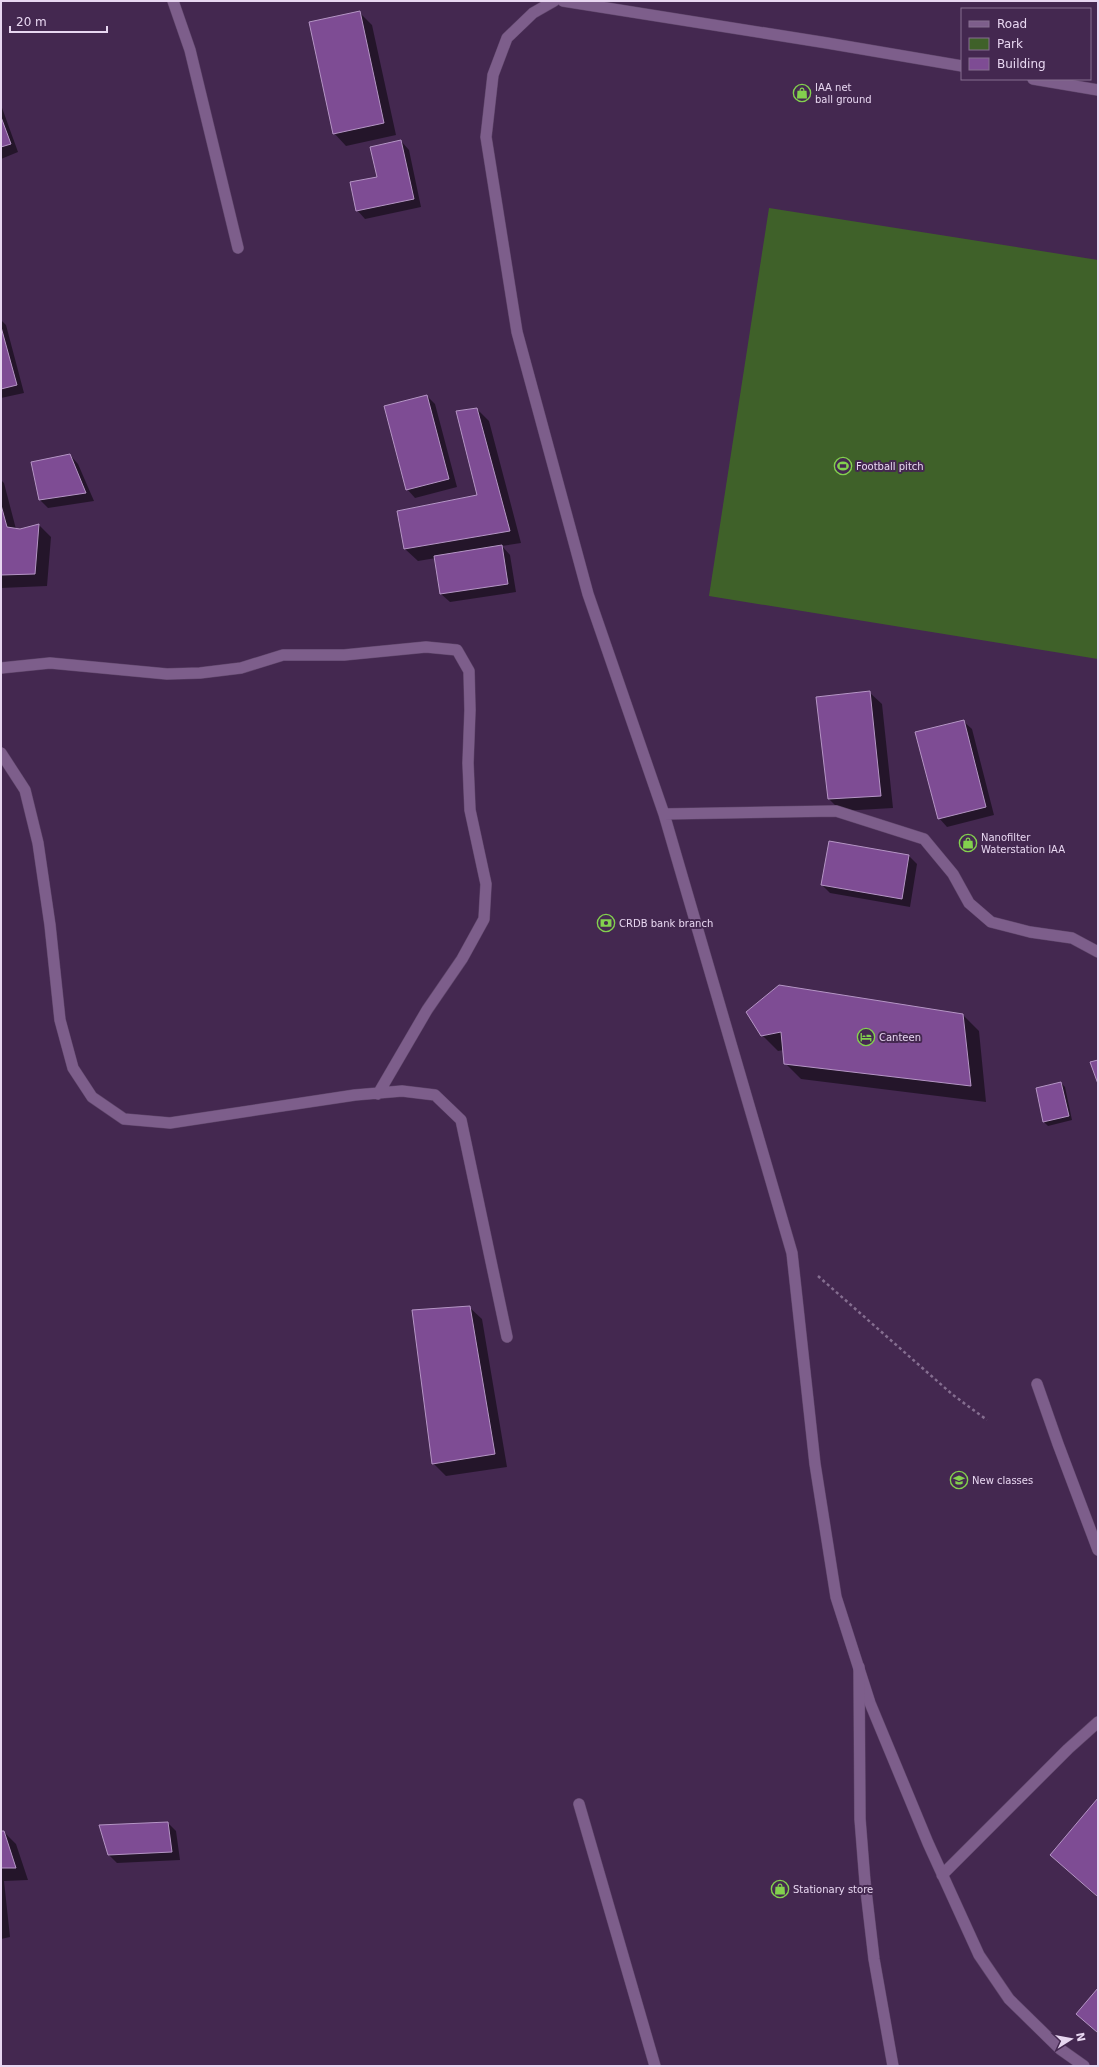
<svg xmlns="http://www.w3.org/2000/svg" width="1099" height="2067" font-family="'DejaVu Sans',sans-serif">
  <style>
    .green { fill: #3f6129 }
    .shadow { fill: #0007 }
    .building { fill: #7e4c94; stroke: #b595c5 }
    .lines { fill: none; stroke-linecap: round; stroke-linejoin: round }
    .service-casing { stroke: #5f466a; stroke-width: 12 }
    .minor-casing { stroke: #5f466a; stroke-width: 12 }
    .path { stroke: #856e90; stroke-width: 2.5; stroke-dasharray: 3 3; stroke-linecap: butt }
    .service { stroke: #7d5e8b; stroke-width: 11 }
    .minor { stroke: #7d5e8b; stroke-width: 11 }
    .labels { text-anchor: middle; stroke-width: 4; stroke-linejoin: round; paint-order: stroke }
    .poi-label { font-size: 10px; fill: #e8d7f1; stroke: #442850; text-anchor: start }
  </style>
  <rect width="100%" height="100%" fill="#442850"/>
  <!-- green -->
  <path class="green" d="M769 208 1098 260V659L709 596Z"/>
  <!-- shadow -->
  <path class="shadow" d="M359 12 372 25 396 135 346 146 334 133Z
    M1 105 18 152 1 159Z
    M401 141 409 150 421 207 365 219 357 210Z
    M1 320 6 325 24 393 1 398Z
    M427 396 435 404 457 487 415 498 407 489Z
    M477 409 489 421 521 543 502 546 510 555 516 592 450 602 441 594 436 558 418 561 405 549 398 512 478 496Z
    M70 455 78 464 94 501 48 508 40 500Z
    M1 480 4 483 16 529 20 530 39 525 51 537 47 586 1 588Z
    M869 692 882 704 893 808 841 811 829 799Z
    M963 721 972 729 994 815 947 827 939 818Z
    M909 856 917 864 910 907 830 893 822 885Z
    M748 1012 963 1015 979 1031 986 1102 801 1079 785 1063 784 1050 778 1051 762 1035Z
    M1061 1083 1065 1087 1072 1120 1048 1126 1044 1122 1037 1089Z
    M469 1307 482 1319 507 1467 446 1476 433 1463Z
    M1098 1800V1898L1051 1855Z
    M168 1823 176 1831 180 1860 117 1863 108 1854Z
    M1 1832H4L16 1844 28 1880 4 1881 10 1937 1 1939Z
    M1098 1990V2034L1077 2014Z"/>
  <!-- building -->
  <path class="building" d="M360 11 384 123 333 134 309 22Z
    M1 117 11 144 1 147Z
    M401 140 414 199 356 211 350 182 377 177 370 147Z
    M1 327 17 385 1 389Z
    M427 395 449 479 406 490 384 406Z
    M477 408 510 531 404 549 397 511 477 495 456 411Z
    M70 454 86 493 39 500 31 462Z
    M1 505 7 527 20 529 39 524 35 574 1 575Z
    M502 545 508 584 440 594 434 556Z
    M870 691 881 796 828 799 816 697Z
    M964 720 986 807 938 819 915 732Z
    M829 841 909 855 902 899 821 885Z
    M779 985 963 1014 971 1086 784 1064 781 1032 761 1036 746 1012Z
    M1098 1060V1084L1090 1062Z
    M1061 1082 1069 1116 1043 1122 1036 1088Z
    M470 1306 495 1454 432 1464 412 1310Z
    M1098 1798V1897L1050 1855Z
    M168 1822 172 1852 108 1855 99 1825Z
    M1 1831H4L16 1868H1Z
    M1098 1988V2033L1076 2014Z"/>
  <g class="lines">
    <defs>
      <path id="service" d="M554 1 533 13 507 38 493 75 486 137 517 332 588 594 664 814 792 1253 815 1464 836 1597 870 1703 928 1843 979 1955 1009 1999 1060 2049 1084 2066
        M563 1 827 43 962 66
        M1033 79 1098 90
        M664 814 836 811 924 839 953 874 969 903 991 922 1030 932 1072 938 1098 952
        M1037 1384 1058 1444 1098 1550
        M942 1875 1068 1749 1098 1722"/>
      <path id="minor" d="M173 1 190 50 238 248
        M1 668 50 663 167 674 200 673 241 668 283 655H344L426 647 457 650 469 671 470 710 468 763 470 810 486 884 484 919 462 959 427 1010 378 1094
        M1 753 25 790 38 843 50 925 60 1020 73 1068 92 1097 124 1119 170 1123 355 1095 402 1091 435 1095 461 1120 507 1337
        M859 1667 860 1819 865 1882 874 1959 893 2066
        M579 1804 655 2066"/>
    </defs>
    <!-- service casing -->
    <use href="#service" class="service-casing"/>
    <!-- minor casing -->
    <use href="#minor" class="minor-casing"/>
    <!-- path -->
    <path class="path" d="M818 1276 953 1395 987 1420"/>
    <!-- service -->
    <use href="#service" class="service"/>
    <!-- minor -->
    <use href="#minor" class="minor"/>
  </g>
  <!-- icons -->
  <defs>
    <symbol id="shop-ring" viewBox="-11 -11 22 22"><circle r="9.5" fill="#442850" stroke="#83d04e" stroke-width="1.5"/><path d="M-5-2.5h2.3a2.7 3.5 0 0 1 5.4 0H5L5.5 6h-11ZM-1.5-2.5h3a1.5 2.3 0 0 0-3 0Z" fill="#83d04e"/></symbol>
    <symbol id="stadium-ring" viewBox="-11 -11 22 22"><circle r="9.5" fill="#442850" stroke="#83d04e" stroke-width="1.5"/><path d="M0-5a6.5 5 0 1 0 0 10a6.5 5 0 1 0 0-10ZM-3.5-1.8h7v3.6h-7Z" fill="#83d04e"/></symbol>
    <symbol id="bank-ring" viewBox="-11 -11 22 22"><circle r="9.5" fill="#442850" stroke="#83d04e" stroke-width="1.5"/><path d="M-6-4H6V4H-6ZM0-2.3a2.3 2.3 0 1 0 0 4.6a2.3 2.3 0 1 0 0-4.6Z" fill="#83d04e"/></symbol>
    <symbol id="hotel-ring" viewBox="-11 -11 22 22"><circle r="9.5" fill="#442850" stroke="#83d04e" stroke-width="1.5"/><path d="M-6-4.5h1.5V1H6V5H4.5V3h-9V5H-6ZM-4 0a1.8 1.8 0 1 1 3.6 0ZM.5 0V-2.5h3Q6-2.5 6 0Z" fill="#83d04e"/></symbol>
    <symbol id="university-ring" viewBox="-11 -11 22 22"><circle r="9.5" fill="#442850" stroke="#83d04e" stroke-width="1.5"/><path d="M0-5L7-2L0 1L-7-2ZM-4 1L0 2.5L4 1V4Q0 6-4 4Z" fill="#83d04e"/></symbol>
  </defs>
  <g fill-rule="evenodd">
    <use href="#shop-ring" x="792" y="83" width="20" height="20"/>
    <use href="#stadium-ring" x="833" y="456" width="20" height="20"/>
    <use href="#shop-ring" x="958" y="833" width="20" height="20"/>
    <use href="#bank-ring" x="596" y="913" width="20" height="20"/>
    <use href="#hotel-ring" x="856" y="1027" width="20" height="20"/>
    <use href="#university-ring" x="949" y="1470" width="20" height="20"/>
    <use href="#shop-ring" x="770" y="1879" width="20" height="20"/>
  </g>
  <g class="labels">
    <!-- poi labels -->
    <g class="poi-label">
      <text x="815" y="91">IAA net<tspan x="815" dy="12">ball ground</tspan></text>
      <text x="856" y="470">Football pitch</text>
      <text x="981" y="841">Nanofilter<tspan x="981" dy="12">Waterstation IAA</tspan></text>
      <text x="619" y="927">CRDB bank branch</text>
      <text x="879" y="1041">Canteen</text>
      <text x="972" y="1484">New classes</text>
      <text x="793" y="1893">Stationary store</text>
    </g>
  </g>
  <!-- border -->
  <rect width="1099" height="2067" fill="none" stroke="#e8d7f1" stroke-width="4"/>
  <!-- legend -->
  <rect x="961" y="8" width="130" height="72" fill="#442850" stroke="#866e90"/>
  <rect x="969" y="21" width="20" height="6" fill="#7d5e8b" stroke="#866e90"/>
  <text x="997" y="28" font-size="12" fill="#e8d7f1">Road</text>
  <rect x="969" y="38" width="20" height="12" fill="#3f6129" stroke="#866e90"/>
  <text x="997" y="48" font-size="12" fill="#e8d7f1">Park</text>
  <rect x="969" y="58" width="20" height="12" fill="#7e4c94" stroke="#866e90"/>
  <text x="997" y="68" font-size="12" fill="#e8d7f1">Building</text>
  <!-- north arrow -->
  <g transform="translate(1071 2039) rotate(79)" stroke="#442850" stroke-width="3" paint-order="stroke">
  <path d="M0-3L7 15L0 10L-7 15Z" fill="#e8d7f1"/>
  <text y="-6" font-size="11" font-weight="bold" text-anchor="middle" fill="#e8d7f1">N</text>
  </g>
  <!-- scale -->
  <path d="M10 26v6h97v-6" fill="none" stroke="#e8d7f1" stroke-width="2"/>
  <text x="16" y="26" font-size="12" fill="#e8d7f1" stroke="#442850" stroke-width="3" paint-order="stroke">20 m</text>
</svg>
